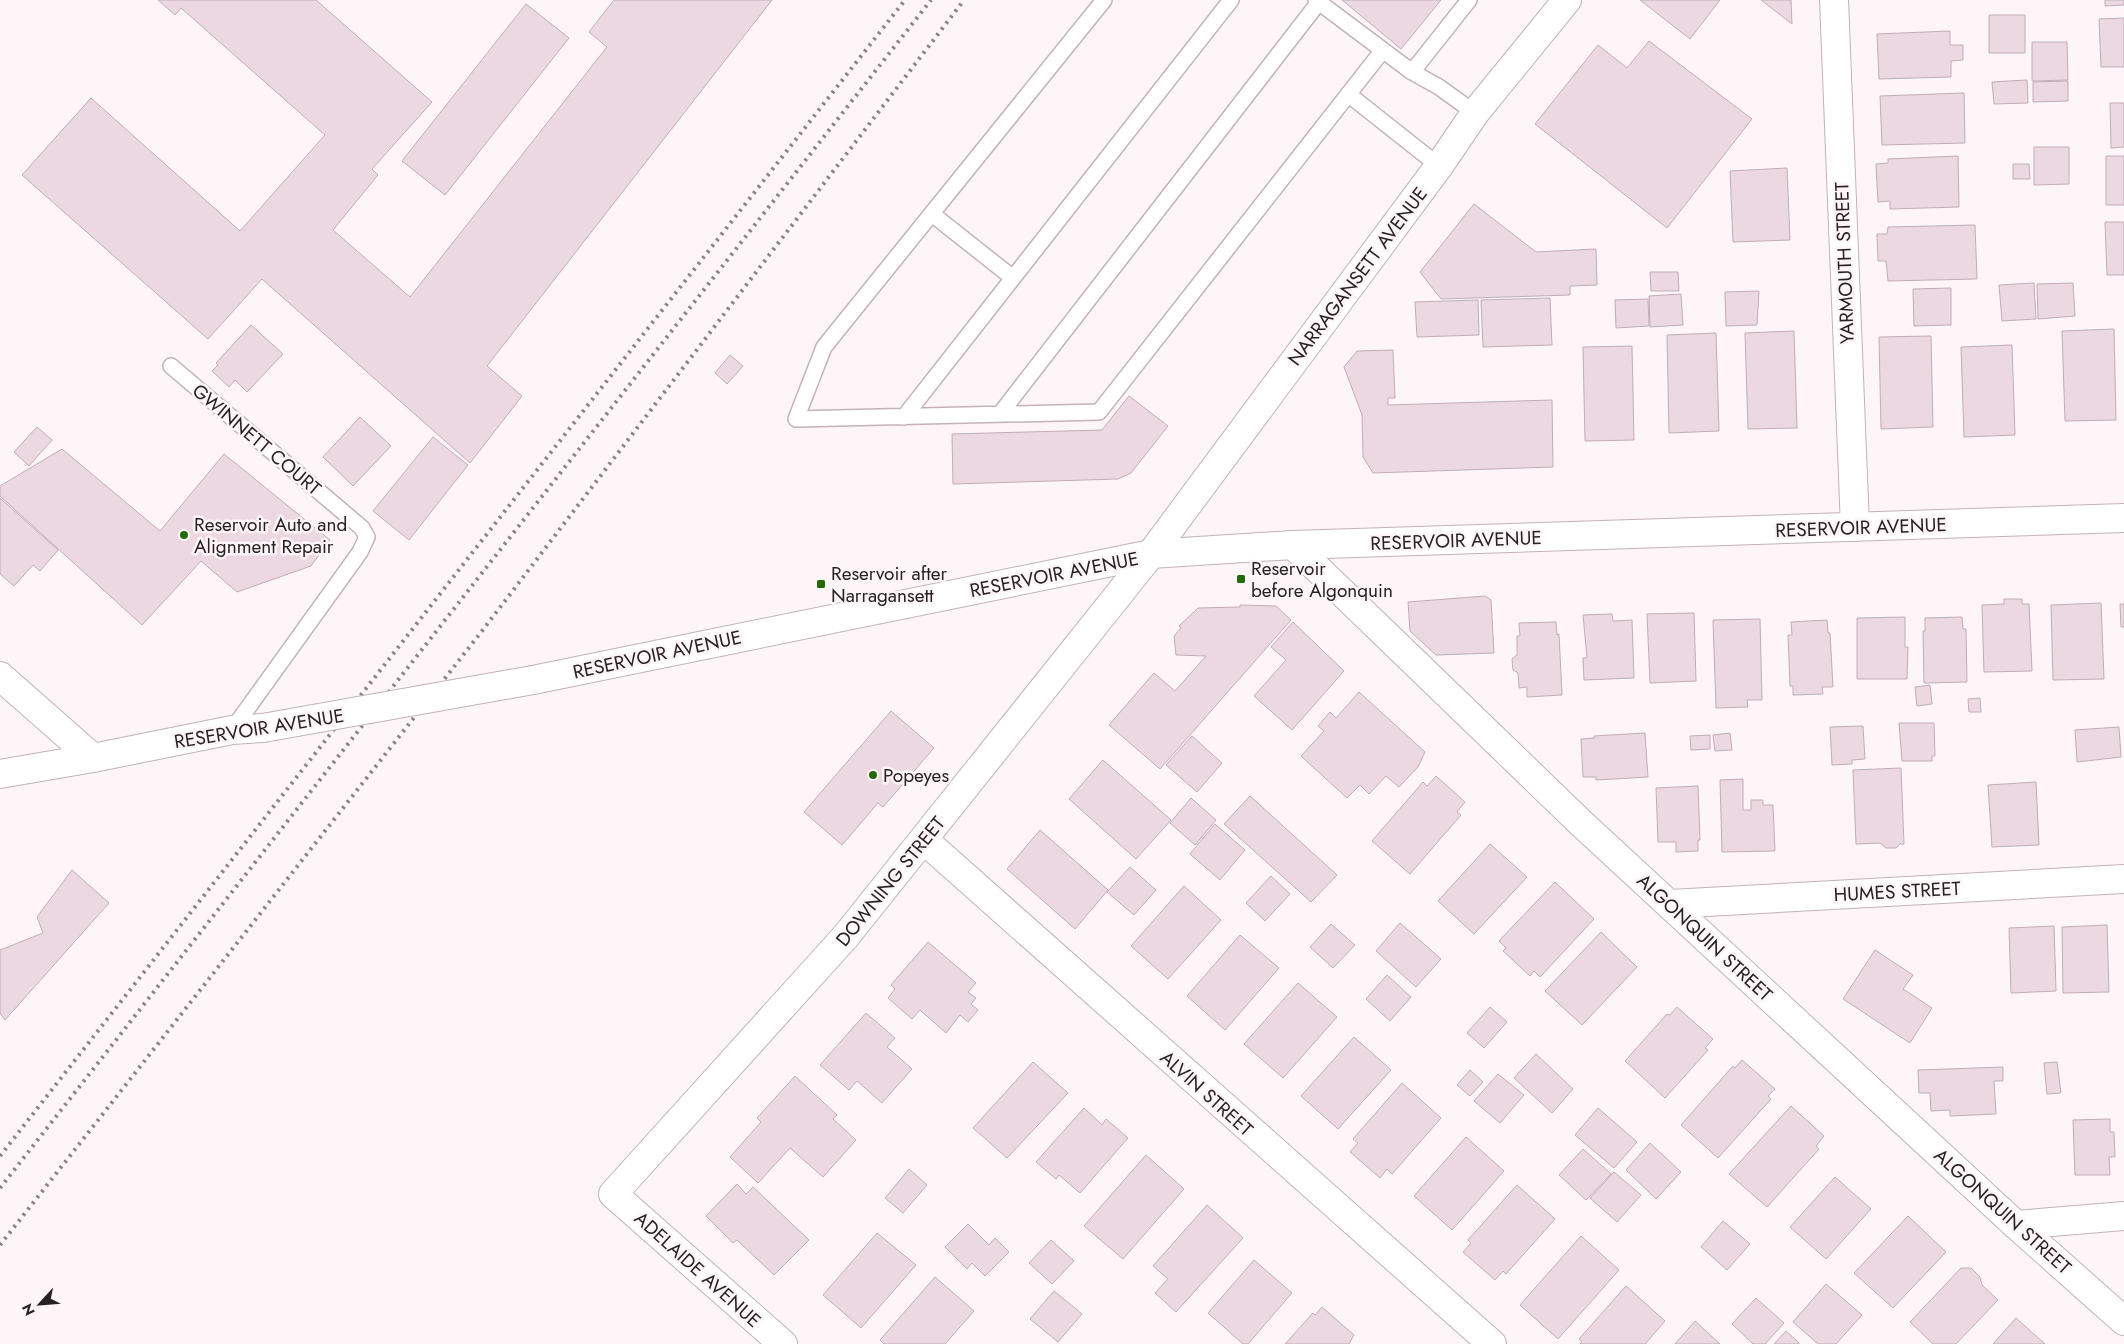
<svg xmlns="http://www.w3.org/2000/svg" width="2124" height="1344" font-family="Jost,sans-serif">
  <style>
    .building { fill: #ecd8e1; stroke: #c0adb5 }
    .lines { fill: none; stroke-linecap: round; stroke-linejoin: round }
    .service-casing { stroke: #c4b1b9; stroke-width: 18 }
    .minor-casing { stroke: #c4b1b9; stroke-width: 30 }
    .tertiary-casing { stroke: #c4b1b9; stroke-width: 30 }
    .primary-casing { stroke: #c4b1b9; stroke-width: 30 }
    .service { stroke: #fff; stroke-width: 15 }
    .minor { stroke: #fff; stroke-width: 28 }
    .tertiary { stroke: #fff; stroke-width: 28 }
    .primary { stroke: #fff; stroke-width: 28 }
    .rail { stroke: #8a8285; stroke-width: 4; stroke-dasharray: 2.5 5; stroke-linecap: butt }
    .primary-bridge-casing { stroke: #c4b1b9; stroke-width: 30; stroke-linecap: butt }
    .primary-bridge { stroke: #fff; stroke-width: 28 }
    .poi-dot { fill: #216a07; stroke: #fdf5f8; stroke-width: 2 }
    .labels { text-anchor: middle; stroke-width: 5; stroke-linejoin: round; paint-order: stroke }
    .street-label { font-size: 19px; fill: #282124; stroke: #fdf5f8 }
    .poi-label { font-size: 19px; fill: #282124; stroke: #fdf5f8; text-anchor: start }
  </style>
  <rect width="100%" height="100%" fill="#fdf5f8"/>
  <!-- building -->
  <path class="building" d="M158 0H316L432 102 372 169 378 175 333 230 410 297 607 47 589 32 614 0H772L487 366 522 396 470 463 262 279 208 339 22 175 91 98 240 231 325 135 181 8 175 15Z
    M1342 0H1441L1401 49Z
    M1640 0H1720L1690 39Z
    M1761 0H1791L1792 24Z
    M2105 0H2124V5L2105 6Z
    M526 4 569 38 445 195 402 161Z
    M1989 15H2025V53H1989Z
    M2124 18V67H2101L2099 19Z
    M1950 31V45H1963V60L1951 61V77L1879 79 1877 34Z
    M1649 41 1752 119 1667 228 1535 124 1598 45 1627 68Z
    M2032 42H2067L2068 80 2032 81Z
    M2027 80 2028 103 1994 104 1992 82Z
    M2068 81V101L2033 102V82Z
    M1964 93 1965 143 1882 145 1880 96Z
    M2110 103H2124V147L2111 148Z
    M2034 147H2069V184L2034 185Z
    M1958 156 1959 207 1890 209V201L1878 202 1876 164 1888 163V159Z
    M2106 156H2124V205H2106Z
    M2013 164H2029L2030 179H2013Z
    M1787 168 1790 240 1733 242 1730 171Z
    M1474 204 1536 252 1596 249 1597 285 1570 286V295L1441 299 1420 272Z
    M2105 222H2124V275H2107Z
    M1975 225 1977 279 1888 281 1886 261H1878L1877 234H1887L1888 227Z
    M1650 272H1678L1679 291H1651Z
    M2034 283 2036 319 2002 321 1999 285Z
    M2073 283 2075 316 2038 319 2037 284Z
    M1951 288V325L1914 326 1913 289Z
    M1759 291 1757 325 1726 326 1725 292Z
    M1681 294 1683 325 1650 327 1649 296Z
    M1550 298 1552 345 1483 347 1481 300Z
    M1648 299 1649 326 1616 328 1615 300Z
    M1478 300 1479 335 1417 337 1415 302Z
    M251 325 283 354 247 392 235 380 229 387 212 371 218 365 216 363Z
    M2114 329 2116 420 2065 421 2062 331Z
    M1794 331 1797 428 1748 429 1745 333Z
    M1716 333 1719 431 1669 433 1667 335Z
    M1931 336 1933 427 1881 429 1879 337Z
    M2012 345 2015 435 1964 437 1961 347Z
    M1632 346 1634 440 1585 441 1583 347Z
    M1393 350 1395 398H1388V405L1552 400 1553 467 1373 473 1363 457 1362 415 1344 367 1357 351Z
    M730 355 743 366 727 384 715 373Z
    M1129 396 1168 426 1131 473 1118 479 953 484 952 434 1102 430Z
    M360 417 391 446 353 486 323 457Z
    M37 427 52 440 29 466 14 452Z
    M433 437 468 465 409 540 373 511Z
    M62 449 160 531 224 454 330 540 311 566 237 592 201 561 142 625 0 496V486Z
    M0 498 58 550 40 571 33 565 14 586 0 574Z
    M1485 596 1491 600 1494 653 1436 655 1410 631 1408 602Z
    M2004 599H2022V604H2029L2032 671 1984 672 1982 605 2004 604Z
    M2101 603 2104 679 2053 680 2051 605Z
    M2120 604H2124V627H2121Z
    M1240 605 1276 606 1291 620 1160 769 1109 725 1154 673 1175 691 1206 656 1176 655 1174 636 1181 628 1179 626 1198 608 1240 607Z
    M1694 613 1696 681 1650 683 1647 614Z
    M1612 614 1613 621 1632 620 1634 678 1584 680 1583 658H1587L1583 615Z
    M1905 617V647H1908L1907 679H1857V618Z
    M1962 617 1963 629H1966L1967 682 1924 683 1923 631H1925V618Z
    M1760 619 1762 700H1747L1748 707 1716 708 1713 620Z
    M1827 620 1828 633H1830L1833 687H1822L1823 694 1793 695V686H1790L1788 635H1792L1791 622Z
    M1293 622 1344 671 1292 730 1254 696 1286 660 1271 647Z
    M1556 622 1557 635 1559 634 1562 695 1527 697V687L1519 688 1518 673 1513 670 1512 659 1517 655V636H1520L1519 623Z
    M1930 685 1932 704 1917 706 1915 687Z
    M1359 692 1425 752 1418 767 1399 787 1386 776 1369 794 1360 785 1347 798 1301 756 1324 731 1318 726 1330 712 1336 718Z
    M1980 698 1981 712H1969L1968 699Z
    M891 711 934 748 883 807 878 803 842 845 804 812Z
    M1899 723H1934L1935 756H1932V761H1902Z
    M1863 726 1865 759 1852 760V764L1832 765 1830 727Z
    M2119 727 2121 757 2077 762 2075 730Z
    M1645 733 1648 777 1596 780V777H1583L1581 739 1595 738 1594 736Z
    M1730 733 1732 750 1715 751 1713 735Z
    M1710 735V749L1691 750 1690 736Z
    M1192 736 1222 763 1197 792 1166 765Z
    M1103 760 1171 820 1136 859 1069 799Z
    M1901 768 1904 844H1900L1896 848H1886L1880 843 1856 844 1853 770Z
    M1436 776 1465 802 1457 812 1461 815 1410 874 1372 841 1423 782 1427 786Z
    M1743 779V810H1751V800H1763V805H1773L1775 851 1722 852 1720 780Z
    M2036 782 2039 845 1992 847 1988 785Z
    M1698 786 1700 840H1698V851L1676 852V842H1658L1656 788Z
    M1250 796 1337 875 1311 902 1224 824Z
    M1191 798 1216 820 1195 845 1170 823Z
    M1215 824 1245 850 1220 880 1190 854Z
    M1040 830 1108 890 1075 929 1007 869Z
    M1490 844 1527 877 1474 934 1438 901Z
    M1130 867 1156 890 1134 915 1107 892Z
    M72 870 109 903 5 1020 0 1013V950L43 933 37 917Z
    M1271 876 1290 894 1265 921 1246 903Z
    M1555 882 1594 919 1540 977 1534 971 1530 976 1503 951 1506 948 1499 941Z
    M1184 886 1221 920 1168 979 1131 946Z
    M1400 923 1441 959 1416 987 1376 951Z
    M1331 924 1355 945 1333 968 1310 947Z
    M2107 925 2109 992 2063 993 2062 927Z
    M2054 926 2056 991 2011 993 2009 928Z
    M1601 932 1637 967 1582 1025 1545 991Z
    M1240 935 1279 968 1225 1030 1187 996Z
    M928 942 976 983 968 992 976 998 971 1004 978 1010 968 1022 960 1015 946 1033 920 1010 912 1019 888 998 895 989 891 985Z
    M1875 950 1913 975 1903 989 1932 1008 1910 1043 1843 999Z
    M1387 975 1411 997 1390 1021 1366 999Z
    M1298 983 1337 1017 1283 1078 1244 1044Z
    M1490 1007 1507 1022 1484 1048 1467 1033Z
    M1677 1007 1713 1039 1705 1048 1708 1050 1665 1098 1625 1061 1667 1014 1670 1015Z
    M866 1013 895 1038 887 1047 912 1069 882 1103 857 1081 849 1090 820 1065Z
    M1354 1037 1391 1070 1338 1129 1301 1096Z
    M1536 1054 1573 1089 1552 1113 1514 1078Z
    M1742 1060 1775 1089 1768 1096 1771 1099 1718 1158 1681 1125 1733 1066 1735 1068Z
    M1033 1062 1068 1093 1007 1158 973 1128Z
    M2057 1062 2061 1093 2047 1094 2044 1063Z
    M2003 1067V1081H1994L1996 1114 1950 1116V1110L1931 1111 1930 1093H1919L1918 1070Z
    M1470 1070 1483 1082 1470 1096 1457 1085Z
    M1498 1074 1524 1095 1500 1123 1474 1101Z
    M795 1076 837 1115 833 1119 856 1140 823 1177 790 1148 758 1183 730 1157 761 1122 757 1118Z
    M1402 1083 1441 1118 1392 1174 1387 1169 1380 1178 1350 1152 1358 1143 1353 1139Z
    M1791 1106 1824 1136 1816 1146 1819 1149 1767 1207 1729 1174Z
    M1084 1108 1102 1125 1106 1119 1128 1138 1080 1193 1059 1175 1056 1179 1036 1162Z
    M1598 1108 1637 1142 1614 1168 1575 1135Z
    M2110 1119V1132H2114L2115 1157H2109L2110 1175H2075L2073 1120Z
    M1466 1137 1504 1171 1452 1230 1414 1196Z
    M1650 1143 1681 1172 1656 1199 1626 1170Z
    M1583 1149 1611 1174 1586 1200 1559 1175Z
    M1146 1155 1184 1189 1123 1259 1084 1226Z
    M909 1169 927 1185 903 1213 885 1198Z
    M1614 1172 1641 1195 1617 1222 1590 1198Z
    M1835 1177 1871 1209 1826 1259 1790 1227Z
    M737 1184 746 1194 753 1187 809 1240 774 1275 737 1240 733 1243 706 1216Z
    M1517 1185 1555 1219 1506 1274 1503 1271 1495 1280 1463 1252 1471 1243 1468 1240Z
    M1207 1205 1243 1238 1176 1312 1155 1293 1168 1279 1153 1266Z
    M1908 1216 1946 1252 1893 1308 1854 1273Z
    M1723 1221 1750 1244 1727 1270 1701 1247Z
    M968 1224 989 1245 995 1238 1009 1252 985 1276 972 1263 967 1269 945 1247Z
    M877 1233 916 1265 861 1328 823 1295Z
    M1581 1236 1619 1270 1558 1339 1520 1305Z
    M1051 1240 1074 1261 1052 1284 1029 1263Z
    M1254 1260 1292 1293 1248 1344H1243L1208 1313Z
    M1961 1268H1971L1980 1277 1982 1285 1998 1300 1956 1344H1933L1910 1322Z
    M935 1277 974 1311 945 1344H884L880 1340Z
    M1826 1284 1862 1315 1836 1344H1818L1793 1322Z
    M1626 1286 1665 1321 1645 1344H1580L1582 1342 1579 1339Z
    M1054 1291 1082 1314 1058 1342 1030 1319Z
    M1756 1298 1784 1323 1765 1344H1753L1732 1324Z
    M1322 1307 1354 1335 1349 1344H1285L1313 1313 1315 1315Z
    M2016 1318 2045 1344H1993Z
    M1695 1321 1720 1344H1675Z
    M1786 1331 1799 1343V1344H1774Z"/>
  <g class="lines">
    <defs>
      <path id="service" d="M1104 0 824 347 796 419 1099 412 1383 50
        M1316 0 1412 72 1469 0
        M1412 72 1439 87 1475 113
        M1348 94 1439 166
        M932 214 1013 278
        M171 366 362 528 367 537 360 552 232 730
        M1000 414 1319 2
        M904 417 1231 0"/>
      <path id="minor" d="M1834 0 1855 527
        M1293 545 1581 823 2016 1225 2124 1321
        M924 840 1492 1344
        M1670 904 2124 879
        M2016 1225 2124 1216
        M783 1344 613 1194 846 936 1151 554"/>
      <path id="tertiary" d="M1151 554 1439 166 1475 113 1567 0
        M0 676 93 758"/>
      <path id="primary" d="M533 680 1151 554 1293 545 2124 518
        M0 774 93 758 232 730 263 728"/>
    </defs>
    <!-- service casing -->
    <use href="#service" class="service-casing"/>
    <!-- minor casing -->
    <use href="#minor" class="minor-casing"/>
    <!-- tertiary casing -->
    <use href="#tertiary" class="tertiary-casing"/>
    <!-- primary casing -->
    <use href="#primary" class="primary-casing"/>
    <!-- service -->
    <use href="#service" class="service"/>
    <!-- minor -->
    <use href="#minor" class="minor"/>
    <!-- tertiary -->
    <use href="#tertiary" class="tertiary"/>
    <!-- primary -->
    <use href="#primary" class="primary"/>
    <!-- rail -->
    <path class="rail" d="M0 1156 905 0
      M0 1188 931 0
      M0 1245 482 631 964 0"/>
    <defs>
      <path id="primary-bridge" d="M263 728 533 680"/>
    </defs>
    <!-- primary-bridge casing -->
    <use href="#primary-bridge" class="primary-bridge-casing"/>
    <!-- primary-bridge -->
    <use href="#primary-bridge" class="primary-bridge"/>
  </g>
  <!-- markers -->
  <g class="poi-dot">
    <circle cx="184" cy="535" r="5"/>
    <rect x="1236" y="574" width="10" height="10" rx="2.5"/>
    <rect x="816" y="579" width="10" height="10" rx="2.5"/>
    <circle cx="873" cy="775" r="5"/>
  </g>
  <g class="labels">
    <!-- street labels -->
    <g class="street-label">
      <text transform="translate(1844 263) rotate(-92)" y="7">YARMOUTH STREET</text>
      <text transform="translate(1357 276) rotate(-53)" y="7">NARRAGANSETT AVENUE</text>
      <text transform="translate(257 439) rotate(40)" y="7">GWINNETT COURT</text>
      <text transform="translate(1861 527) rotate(-2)" y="7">RESERVOIR AVENUE</text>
      <text transform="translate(1456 540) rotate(-2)" y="7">RESERVOIR AVENUE</text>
      <text transform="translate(1054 574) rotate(-11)" y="7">RESERVOIR AVENUE</text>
      <text transform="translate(657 654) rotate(-12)" y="7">RESERVOIR AVENUE</text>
      <text transform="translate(259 728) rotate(-9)" y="7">RESERVOIR AVENUE</text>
      <text transform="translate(890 881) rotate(-51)" y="7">DOWNING STREET</text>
      <text transform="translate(1897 891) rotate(-3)" y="7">HUMES STREET</text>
      <text transform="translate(1705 937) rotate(43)" y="7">ALGONQUIN STREET</text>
      <text transform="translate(1207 1093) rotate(42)" y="7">ALVIN STREET</text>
      <text transform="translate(2003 1211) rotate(42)" y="7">ALGONQUIN STREET</text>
      <text transform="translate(698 1269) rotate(42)" y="7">ADELAIDE AVENUE</text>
    </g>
    <!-- poi labels -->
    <g class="poi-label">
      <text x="194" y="531">Reservoir Auto and<tspan x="194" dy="22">Alignment Repair</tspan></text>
      <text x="1251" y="575">Reservoir<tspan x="1251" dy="22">before Algonquin</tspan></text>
      <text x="831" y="580">Reservoir after<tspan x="831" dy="22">Narragansett</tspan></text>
      <text x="883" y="782">Popeyes</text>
    </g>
  </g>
  <!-- north arrow -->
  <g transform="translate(40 1304) rotate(244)" stroke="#fdf5f8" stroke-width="4" paint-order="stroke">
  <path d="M0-4L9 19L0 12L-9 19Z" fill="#282124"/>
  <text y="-8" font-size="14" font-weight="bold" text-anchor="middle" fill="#282124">N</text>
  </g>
</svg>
